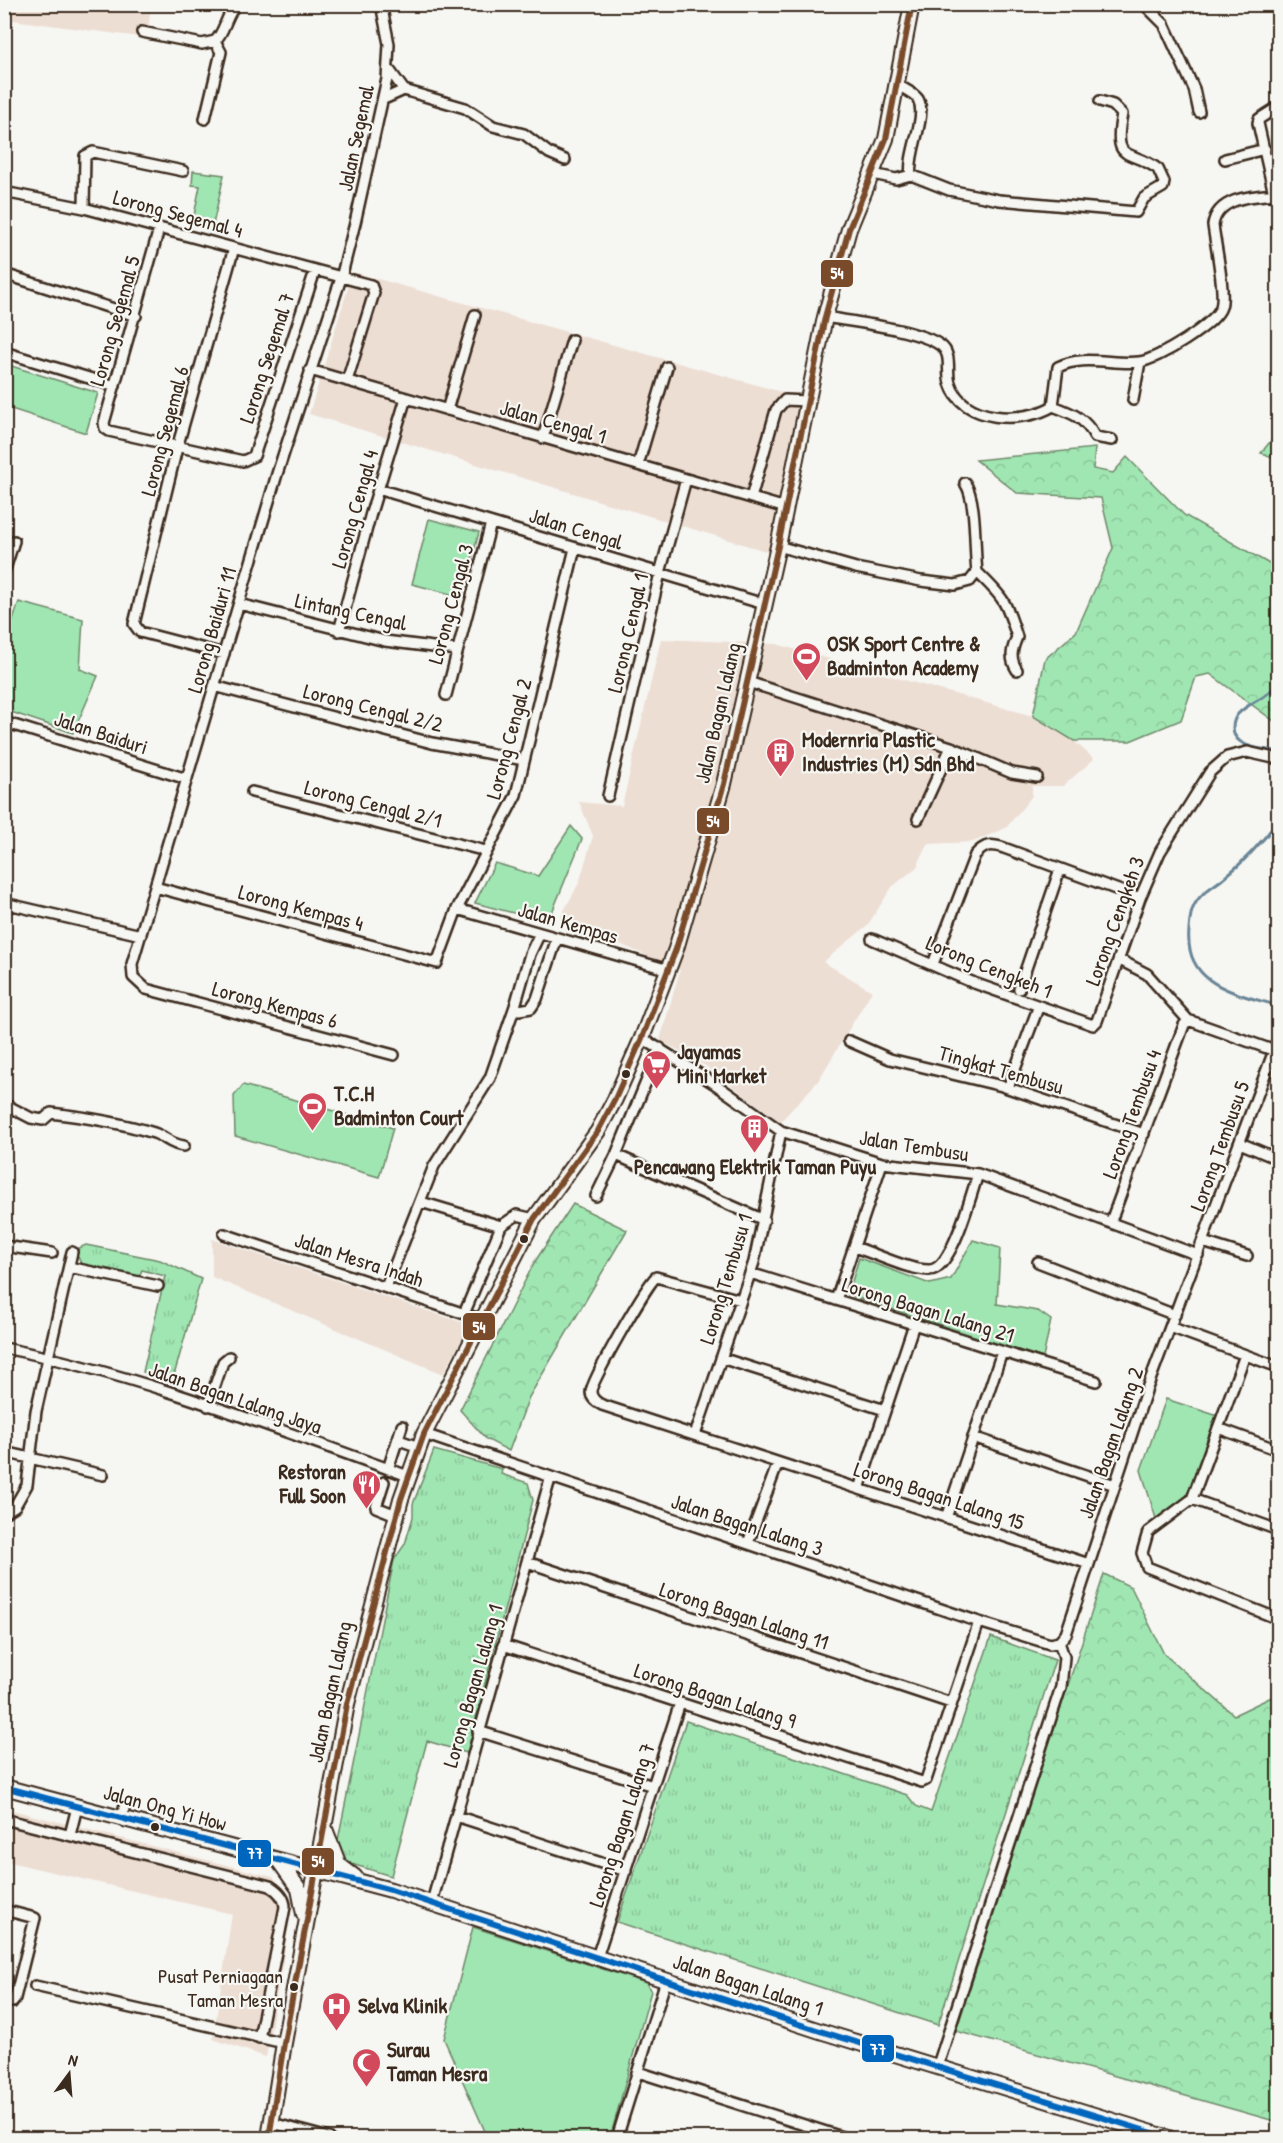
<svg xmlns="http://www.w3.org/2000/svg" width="1283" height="2143" font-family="'Patrick Hand',sans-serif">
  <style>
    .built { fill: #edded4 }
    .grass { fill: url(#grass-tufts); stroke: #6e8868; stroke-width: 1.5 }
    .forest { fill: url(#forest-crowns); stroke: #6e8868; stroke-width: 1.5 }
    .park { fill: #a0e6b3; stroke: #6e8868; stroke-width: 1.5 }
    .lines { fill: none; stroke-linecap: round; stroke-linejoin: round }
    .stream { stroke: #698596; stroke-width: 3 }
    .minor-casing { stroke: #3b2a1e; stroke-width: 14 }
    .secondary-casing { stroke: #3b2a1e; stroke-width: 18 }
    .minor { stroke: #f6f6f2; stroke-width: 9 }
    .secondary { stroke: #f6f6f2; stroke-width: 14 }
    .bus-1-casing { stroke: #f6f6f2; stroke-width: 10 }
    .bus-2-casing { stroke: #f6f6f2; stroke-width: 10 }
    .bus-1 { stroke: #7a4b2a; stroke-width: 6 }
    .bus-2 { stroke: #0065bd; stroke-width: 6 }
    .bus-dot { fill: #3b2a1e; stroke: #f6f6f2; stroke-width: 2 }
    .labels { text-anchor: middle; stroke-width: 4.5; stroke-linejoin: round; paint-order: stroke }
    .bus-label { font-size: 20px; fill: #3b2a1e; stroke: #f6f6f2; text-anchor: end }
    .street-label { font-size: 21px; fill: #3b2a1e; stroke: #f6f6f2 }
    .poi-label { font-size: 21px; font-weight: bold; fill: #3b2a1e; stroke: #f6f6f2; text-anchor: start }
    .line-badge { stroke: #f6f6f2; stroke-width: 2 }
    .badge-label { font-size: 16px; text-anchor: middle; font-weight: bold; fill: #fff }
  </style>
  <defs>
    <pattern id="grass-tufts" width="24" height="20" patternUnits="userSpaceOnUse" patternTransform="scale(1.5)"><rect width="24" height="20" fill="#a0e6b3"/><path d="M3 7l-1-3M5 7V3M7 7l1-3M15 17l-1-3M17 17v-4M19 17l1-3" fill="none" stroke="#8bc59a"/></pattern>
    <pattern id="forest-crowns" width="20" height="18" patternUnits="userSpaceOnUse" patternTransform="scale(1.5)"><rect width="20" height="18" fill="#a0e6b3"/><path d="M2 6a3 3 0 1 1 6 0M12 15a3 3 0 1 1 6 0" fill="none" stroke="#8bc59a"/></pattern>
  </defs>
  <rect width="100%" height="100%" fill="#f6f6f2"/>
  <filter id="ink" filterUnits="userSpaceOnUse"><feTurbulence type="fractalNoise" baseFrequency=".0167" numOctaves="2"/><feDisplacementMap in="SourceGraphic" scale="12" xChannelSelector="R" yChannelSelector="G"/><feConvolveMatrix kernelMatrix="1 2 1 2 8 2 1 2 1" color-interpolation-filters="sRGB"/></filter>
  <g filter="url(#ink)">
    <!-- built -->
    <path class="built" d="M5 5H151L147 38 5 19Z
      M353 272 803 398 769 552 309 414Z
      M661 639 776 644 1033 716 1074 741 1094 759 1063 786H1032V796L1006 828 973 842 927 844 917 867 892 887 867 926 823 962 872 991 818 1081 780 1122 707 1067 660 1040 680 970 608 939 583 932 577 925 560 918 579 883 593 836 579 802 622 806Z
      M212 1239 470 1325 443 1374 212 1277Z
      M4 1808 273 1877 293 1902 266 2057 213 2039 232 1914 5 1861Z"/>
    <!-- grass -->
    <path class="grass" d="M86 1245 160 1260 201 1279 173 1379 143 1372 165 1276 142 1270 139 1277 82 1265 77 1255 79 1248Z
      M434 1450 502 1469 501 1474 528 1483 533 1500 467 1753 427 1741 391 1876 345 1862 337 1845 394 1560 405 1544 413 1517V1504Z
      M991 1637 1055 1660 938 2025 617 1922 686 1721 907 1795 916 1806 931 1812Z"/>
    <!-- forest -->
    <path class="forest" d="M1278 432V459L1261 453Z
      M1095 448 1093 469 1113 473 1127 457 1184 515 1278 569V724L1210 674 1196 677 1181 720 1130 741H1074L1033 716 1045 659 1076 632 1113 548 1101 498 1017 493 976 460Z
      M573 1204 627 1230 529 1397 509 1451 486 1439 460 1410 534 1263Z
      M1104 1574 1131 1587 1164 1654 1234 1715 1278 1694V2122L956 2031Z"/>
    <!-- park -->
    <path class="park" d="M193 171 224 175 212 229 192 225 200 186 192 185Z
      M5 364 98 393 86 433 5 407Z
      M429 519 479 532 462 597 412 584Z
      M19 602 83 619 80 669 98 676 73 733 5 710V645Z
      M571 826 582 839 548 922 475 903 495 863 538 876Z
      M243 1085 393 1128 379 1177 235 1136 234 1096Z
      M973 1240 1000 1248 997 1304 1038 1311 1051 1320 1043 1358 848 1295 859 1258 930 1284 951 1279Z
      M1166 1399 1218 1416 1190 1495 1157 1522 1141 1470Z
      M473 1927 646 1983 651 1991 610 2138H488L444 2039Z"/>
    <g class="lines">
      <!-- stream -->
      <path class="stream" d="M1278 682C1268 699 1250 701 1238 714 1235 717 1233 723 1233 727 1232 748 1263 749 1278 751
        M1275 1005C1235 993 1184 985 1189 930 1190 917 1191 907 1200 897 1207 889 1217 884 1225 877 1246 860 1262 842 1278 821"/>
      <defs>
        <path id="minor" d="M381 4 389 44 387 79 355 223 341 278 277 474 132 964 133 977 146 989 394 1055
          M1011 4H1014
          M1036 4H1072
          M1144 4 1164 24 1194 89 1199 112
          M142 32 202 44 215 41
          M388 68 404 90 465 108 493 126 524 134 549 153 565 160
          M898 85C904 89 914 93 918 99 928 117 907 153 911 175
          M384 99 404 90
          M1278 107 1259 119 1258 123 1274 194 1278 202
          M205 119 221 52 215 41C225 32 225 17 236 4
          M1225 159 1265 149
          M873 174 896 179 911 175 949 190 999 200 1136 212 1144 198 1163 187 1164 182 1158 169C1130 148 1112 165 1122 114L1113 105 1100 101
          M4 192 84 208 371 285 374 293 347 381
          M84 208 85 156 93 152 183 171
          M159 229 104 423 105 428 109 431 243 461 254 456 315 271
          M4 274 136 316
          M825 317C853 322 917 329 940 345 953 354 946 370 950 383 962 423 1024 424 1053 406L1058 367C1082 354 1113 365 1139 362 1157 360 1216 324 1221 307 1226 293 1215 243 1213 225 1217 198 1250 196 1274 194
          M4 352 115 386
          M310 370 786 508
          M1133 400 1140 362
          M1053 406C1072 413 1085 418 1095 437L1112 440
          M447 410 475 315
          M543 438 572 340
          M638 465 667 367
          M965 483C977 500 974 549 977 572 1004 598 1006 601 1017 637 1012 649 1009 658 1017 670
          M378 489 764 604
          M751 498 776 410 785 400 807 401
          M778 546 856 568 921 581 955 585 970 581 977 572
          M4 572 14 541
          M239 604 385 641 457 650
          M339 631 371 513 406 398
          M224 654 140 632 134 624 177 448 234 248
          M748 682 951 747 1012 773 1037 777
          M214 686 432 743 524 760
          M446 695 491 523
          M4 722 187 779
          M252 792 486 851
          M608 796 660 573 686 479
          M918 819 951 747
          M155 887 437 963 457 909 516 795 575 548
          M4 903 141 935
          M457 909 669 970
          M4 916 7 904
          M540 933 530 954 515 1006 519 1010 531 1008 537 999 557 938
          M872 939 974 983 1093 1025 1097 1021 1140 898 1160 852 1210 772 1227 757 1247 752 1278 759
          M1120 960 1147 974 1188 1020 1278 1052
          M933 964 975 855C985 844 991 844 1004 848L1140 898
          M1019 989 1060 869
          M642 1038 715 1084 781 1131 882 1163 978 1174 1198 1255
          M849 1041 890 1059 1002 1086 1144 1134
          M1008 1088 1038 1008
          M4 1104 31 1118 43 1120 51 1113C85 1117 122 1123 154 1133 166 1137 171 1145 184 1146
          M1240 1143 1278 1159
          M616 1155 764 1220
          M596 1196 616 1155 660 1048
          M421 1202 501 1226
          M1111 1221 1184 1025 1188 1020
          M224 1234 483 1320
          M1203 1242 1247 1256
          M4 1246 52 1253
          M854 1247C874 1253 908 1270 929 1270 952 1271 971 1194 978 1174
          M1038 1262 1175 1315
          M69 1267 158 1286
          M750 1273 1096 1381
          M386 1287 434 1166 490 1078 515 1006
          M741 1300 656 1277C647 1284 590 1383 591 1392 591 1398 596 1402 602 1405L1089 1564
          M836 1300 882 1163
          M464 1314 501 1226 517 1215 534 1219
          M1170 1327 1278 1367
          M4 1348C138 1374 279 1430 408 1476
          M1245 1355 1192 1499 1148 1532 1142 1553 1147 1567 1276 1618
          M721 1358 885 1410
          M208 1406 223 1362 229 1357
          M1218 1428 1278 1450
          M424 1434 979 1622 1050 1644 1059 1642
          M695 1435 754 1262 781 1131
          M973 1437 1115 1485
          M399 1440 419 1447
          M4 1452 103 1475
          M388 1469 402 1426
          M384 1482 376 1507 396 1515
          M859 1489 914 1324
          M1192 1499 1278 1530
          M4 1513 15 1506 27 1485 36 1411 72 1252
          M946 1518 1002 1352
          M748 1543 778 1463
          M527 1562 951 1703
          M1059 1642 1066 1634 1146 1391 1278 1040
          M503 1645 922 1782 926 1780 979 1622
          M478 1731 653 1786
          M456 1816 626 1871
          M122 1818 125 1804
          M4 1819 270 1886C278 1891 285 1897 285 1907L259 2038
          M70 1835 77 1807
          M432 1902 550 1479
          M4 1910 35 1918 15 1998 13 2002H4
          M597 1957 680 1703
          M35 1986 284 2043
          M937 2068 1061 1687 1064 1657 1059 1642
          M638 2072 845 2138
          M272 2123 329 2138
          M617 2138 666 1980"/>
        <path id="secondary" d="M4 1787 391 1890 820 2031 1169 2138
          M325 1829 339 1865 355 1877
          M279 1861 299 1889 304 1914
          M269 2138 284 2043 347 1704 401 1499 424 1434 534 1219 598 1131 615 1099 642 1038 676 949 724 784 778 546 825 317 849 229 886 139 912 4"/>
      </defs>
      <!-- minor casing -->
      <use href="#minor" class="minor-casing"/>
      <!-- secondary casing -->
      <use href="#secondary" class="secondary-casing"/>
      <!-- minor -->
      <use href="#minor" class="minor"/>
      <!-- secondary -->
      <use href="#secondary" class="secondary"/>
      <defs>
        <path id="bus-1" d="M269 2138 284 2043 347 1704 401 1499 424 1434 534 1219 598 1131 615 1099 642 1038 676 949 724 784 778 546 825 317 849 229 886 139 912 4"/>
        <path id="bus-2" d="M4 1787 391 1890 820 2031 1169 2138"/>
      </defs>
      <!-- bus-1 casing -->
      <use href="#bus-1" class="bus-1-casing"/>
      <!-- bus-2 casing -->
      <use href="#bus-2" class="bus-2-casing"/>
      <!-- bus-1 -->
      <use href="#bus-1" class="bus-1"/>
      <!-- bus-2 -->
      <use href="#bus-2" class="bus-2"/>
    </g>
  </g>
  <!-- icons -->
  <defs>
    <symbol id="stadium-pin" viewBox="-11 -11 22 30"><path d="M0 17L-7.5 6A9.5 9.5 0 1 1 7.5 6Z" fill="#d1495b" stroke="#f6f6f2"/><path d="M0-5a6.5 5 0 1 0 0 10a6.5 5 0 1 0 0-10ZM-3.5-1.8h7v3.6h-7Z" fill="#fff"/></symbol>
    <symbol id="building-pin" viewBox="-11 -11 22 30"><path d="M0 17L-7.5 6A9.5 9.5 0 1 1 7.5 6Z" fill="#d1495b" stroke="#f6f6f2"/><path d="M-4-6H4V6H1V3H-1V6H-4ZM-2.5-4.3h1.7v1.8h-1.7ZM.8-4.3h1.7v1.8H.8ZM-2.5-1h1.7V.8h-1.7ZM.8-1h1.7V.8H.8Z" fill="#fff"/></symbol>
    <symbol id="supermarket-pin" viewBox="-11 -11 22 30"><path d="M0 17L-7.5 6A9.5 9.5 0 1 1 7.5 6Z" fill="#d1495b" stroke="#f6f6f2"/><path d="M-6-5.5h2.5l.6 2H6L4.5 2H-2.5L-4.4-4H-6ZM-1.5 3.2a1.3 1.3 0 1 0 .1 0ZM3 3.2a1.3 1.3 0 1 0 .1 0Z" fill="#fff"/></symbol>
    <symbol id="restaurant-pin" viewBox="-11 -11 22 30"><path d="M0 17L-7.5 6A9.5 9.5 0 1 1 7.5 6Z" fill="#d1495b" stroke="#f6f6f2"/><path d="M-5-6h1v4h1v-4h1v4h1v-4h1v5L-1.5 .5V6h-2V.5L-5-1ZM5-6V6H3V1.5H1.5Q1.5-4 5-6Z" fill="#fff"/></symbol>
    <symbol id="hospital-pin" viewBox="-11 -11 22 30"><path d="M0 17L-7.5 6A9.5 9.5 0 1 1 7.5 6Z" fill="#d1495b" stroke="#f6f6f2"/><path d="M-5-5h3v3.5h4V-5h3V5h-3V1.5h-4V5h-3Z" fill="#fff"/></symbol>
    <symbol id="mosque-pin" viewBox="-11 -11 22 30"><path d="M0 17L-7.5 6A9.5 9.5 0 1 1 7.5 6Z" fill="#d1495b" stroke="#f6f6f2"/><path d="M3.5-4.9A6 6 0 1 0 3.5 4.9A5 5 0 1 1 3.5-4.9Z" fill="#fff"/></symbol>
  </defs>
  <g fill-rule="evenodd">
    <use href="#stadium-pin" x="790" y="640" width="33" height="45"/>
    <use href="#building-pin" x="764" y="736" width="33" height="45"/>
    <use href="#supermarket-pin" x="640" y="1048" width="33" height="45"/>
    <use href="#stadium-pin" x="296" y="1090" width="33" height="45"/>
    <use href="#building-pin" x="738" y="1112" width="33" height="45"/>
    <use href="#restaurant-pin" x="350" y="1468" width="33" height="45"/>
    <use href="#hospital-pin" x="320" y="1990" width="33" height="45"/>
    <use href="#mosque-pin" x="350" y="2046" width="33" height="45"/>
  </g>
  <!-- markers -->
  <g class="bus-dot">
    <circle cx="626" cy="1074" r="5"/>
    <circle cx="524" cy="1239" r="5"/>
    <circle cx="155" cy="1827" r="5"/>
    <circle cx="294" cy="1987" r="5"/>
  </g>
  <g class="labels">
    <!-- bus labels -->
    <g class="bus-label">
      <text x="283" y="1983">Pusat Perniagaan<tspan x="283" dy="24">Taman Mesra</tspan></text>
    </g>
    <!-- street labels -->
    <g class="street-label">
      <text transform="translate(356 138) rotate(-78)" y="7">Jalan Segemal</text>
      <text transform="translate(178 214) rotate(15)" y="7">Lorong Segemal 4</text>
      <text transform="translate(115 321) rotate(-74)" y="7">Lorong Segemal 5</text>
      <text transform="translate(267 358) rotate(-72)" y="7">Lorong Segemal 7</text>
      <text transform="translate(553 422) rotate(16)" y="7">Jalan Cengal 1</text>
      <text transform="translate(165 431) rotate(-75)" y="7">Lorong Segemal 6</text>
      <text transform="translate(355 509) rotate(-74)" y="7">Lorong Cengal 4</text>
      <text transform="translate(576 529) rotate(17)" y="7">Jalan Cengal</text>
      <text transform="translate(451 604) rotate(-75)" y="7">Lorong Cengal 3</text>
      <text transform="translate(351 612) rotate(12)" y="7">Lintang Cengal</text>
      <text transform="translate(212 630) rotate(-74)" y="7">Lorong Baiduri 11</text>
      <text transform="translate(628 633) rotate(-77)" y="7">Lorong Cengal 1</text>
      <text transform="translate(373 708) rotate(14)" y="7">Lorong Cengal 2/2</text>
      <text transform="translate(718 713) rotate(-77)" y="7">Jalan Bagan Lalang</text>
      <text transform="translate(101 733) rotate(18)" y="7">Jalan Baiduri</text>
      <text transform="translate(509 739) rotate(-75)" y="7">Lorong Cengal 2</text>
      <text transform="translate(373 804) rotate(14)" y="7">Lorong Cengal 2/1</text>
      <text transform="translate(301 908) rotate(15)" y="7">Lorong Kempas 4</text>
      <text transform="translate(1115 921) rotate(-70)" y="7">Lorong Cengkeh 3</text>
      <text transform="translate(568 923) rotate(16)" y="7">Jalan Kempas</text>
      <text transform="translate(989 967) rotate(22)" y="7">Lorong Cengkeh 1</text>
      <text transform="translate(275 1005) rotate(15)" y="7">Lorong Kempas 6</text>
      <text transform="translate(1001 1070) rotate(16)" y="7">Tingkat Tembusu</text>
      <text transform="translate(1132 1114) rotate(-70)" y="7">Lorong Tembusu 4</text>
      <text transform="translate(914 1146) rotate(9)" y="7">Jalan Tembusu</text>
      <text transform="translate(1220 1146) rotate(-70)" y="7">Lorong Tembusu 5</text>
      <text transform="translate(359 1260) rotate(18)" y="7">Jalan Mesra Indah</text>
      <text transform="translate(726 1279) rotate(-73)" y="7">Lorong Tembusu 1</text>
      <text transform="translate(928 1310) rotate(17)" y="7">Lorong Bagan Lalang 21</text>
      <text transform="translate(235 1398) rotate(19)" y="7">Jalan Bagan Lalang Jaya</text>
      <text transform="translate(1111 1443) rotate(-71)" y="7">Jalan Bagan Lalang 2</text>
      <text transform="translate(939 1496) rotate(18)" y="7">Lorong Bagan Lalang 15</text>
      <text transform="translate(747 1525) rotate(18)" y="7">Jalan Bagan Lalang 3</text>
      <text transform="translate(744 1616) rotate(18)" y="7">Lorong Bagan Lalang 11</text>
      <text transform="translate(473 1686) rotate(-74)" y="7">Lorong Bagan Lalang 1</text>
      <text transform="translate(330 1692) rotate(-78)" y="7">Jalan Bagan Lalang</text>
      <text transform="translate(715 1696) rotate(18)" y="7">Lorong Bagan Lalang 9</text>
      <text transform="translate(165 1808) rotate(15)" y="7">Jalan Ong Yi How</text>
      <text transform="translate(622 1825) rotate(-72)" y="7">Lorong Bagan Lalang 7</text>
      <text transform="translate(748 1985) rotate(18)" y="7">Jalan Bagan Lalang 1</text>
    </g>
    <!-- poi labels -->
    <g class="poi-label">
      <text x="827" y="651">OSK Sport Centre &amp;<tspan x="827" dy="24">Badminton Academy</tspan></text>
      <text x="802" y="747">Modernria Plastic<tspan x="802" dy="24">Industries (M) Sdn Bhd</tspan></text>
      <text x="677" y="1059">Jayamas<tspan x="677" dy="24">Mini Market</tspan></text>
      <text x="334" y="1101">T.C.H<tspan x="334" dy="24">Badminton Court</tspan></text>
      <text x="755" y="1174" text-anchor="middle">Pencawang Elektrik Taman Puyu</text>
      <text x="346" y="1479" text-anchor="end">Restoran<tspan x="346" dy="24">Full Soon</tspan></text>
      <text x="358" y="2013">Selva Klinik</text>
      <text x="387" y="2057">Surau<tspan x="387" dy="24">Taman Mesra</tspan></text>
    </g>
  </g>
  <g class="line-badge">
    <rect x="820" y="259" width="34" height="29" rx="6" fill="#7a4b2a"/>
    <rect x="696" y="807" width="34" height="28" rx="6" fill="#7a4b2a"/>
    <rect x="462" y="1312" width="34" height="29" rx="6" fill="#7a4b2a"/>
    <rect x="237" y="1839" width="35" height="29" rx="6" fill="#0065bd"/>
    <rect x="301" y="1847" width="34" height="29" rx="6" fill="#7a4b2a"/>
    <rect x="861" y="2034" width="34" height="29" rx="6" fill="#0065bd"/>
  </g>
  <g class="badge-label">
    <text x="837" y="279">54</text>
    <text x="713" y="827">54</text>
    <text x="479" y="1333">54</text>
    <text x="255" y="1859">77</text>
    <text x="318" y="1867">54</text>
    <text x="878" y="2055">77</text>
  </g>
  <!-- margin -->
  <rect width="1283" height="2143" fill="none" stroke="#f6f6f2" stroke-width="24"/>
  <rect x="12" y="12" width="1259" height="2119" fill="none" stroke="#3b2a1e" stroke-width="2" filter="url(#ink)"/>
  <!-- north arrow -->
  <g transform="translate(69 2074) rotate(16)" stroke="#f6f6f2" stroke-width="4.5" paint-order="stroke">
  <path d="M0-4.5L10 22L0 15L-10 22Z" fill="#3b2a1e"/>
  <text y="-9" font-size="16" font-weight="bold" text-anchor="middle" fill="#3b2a1e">N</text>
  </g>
</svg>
